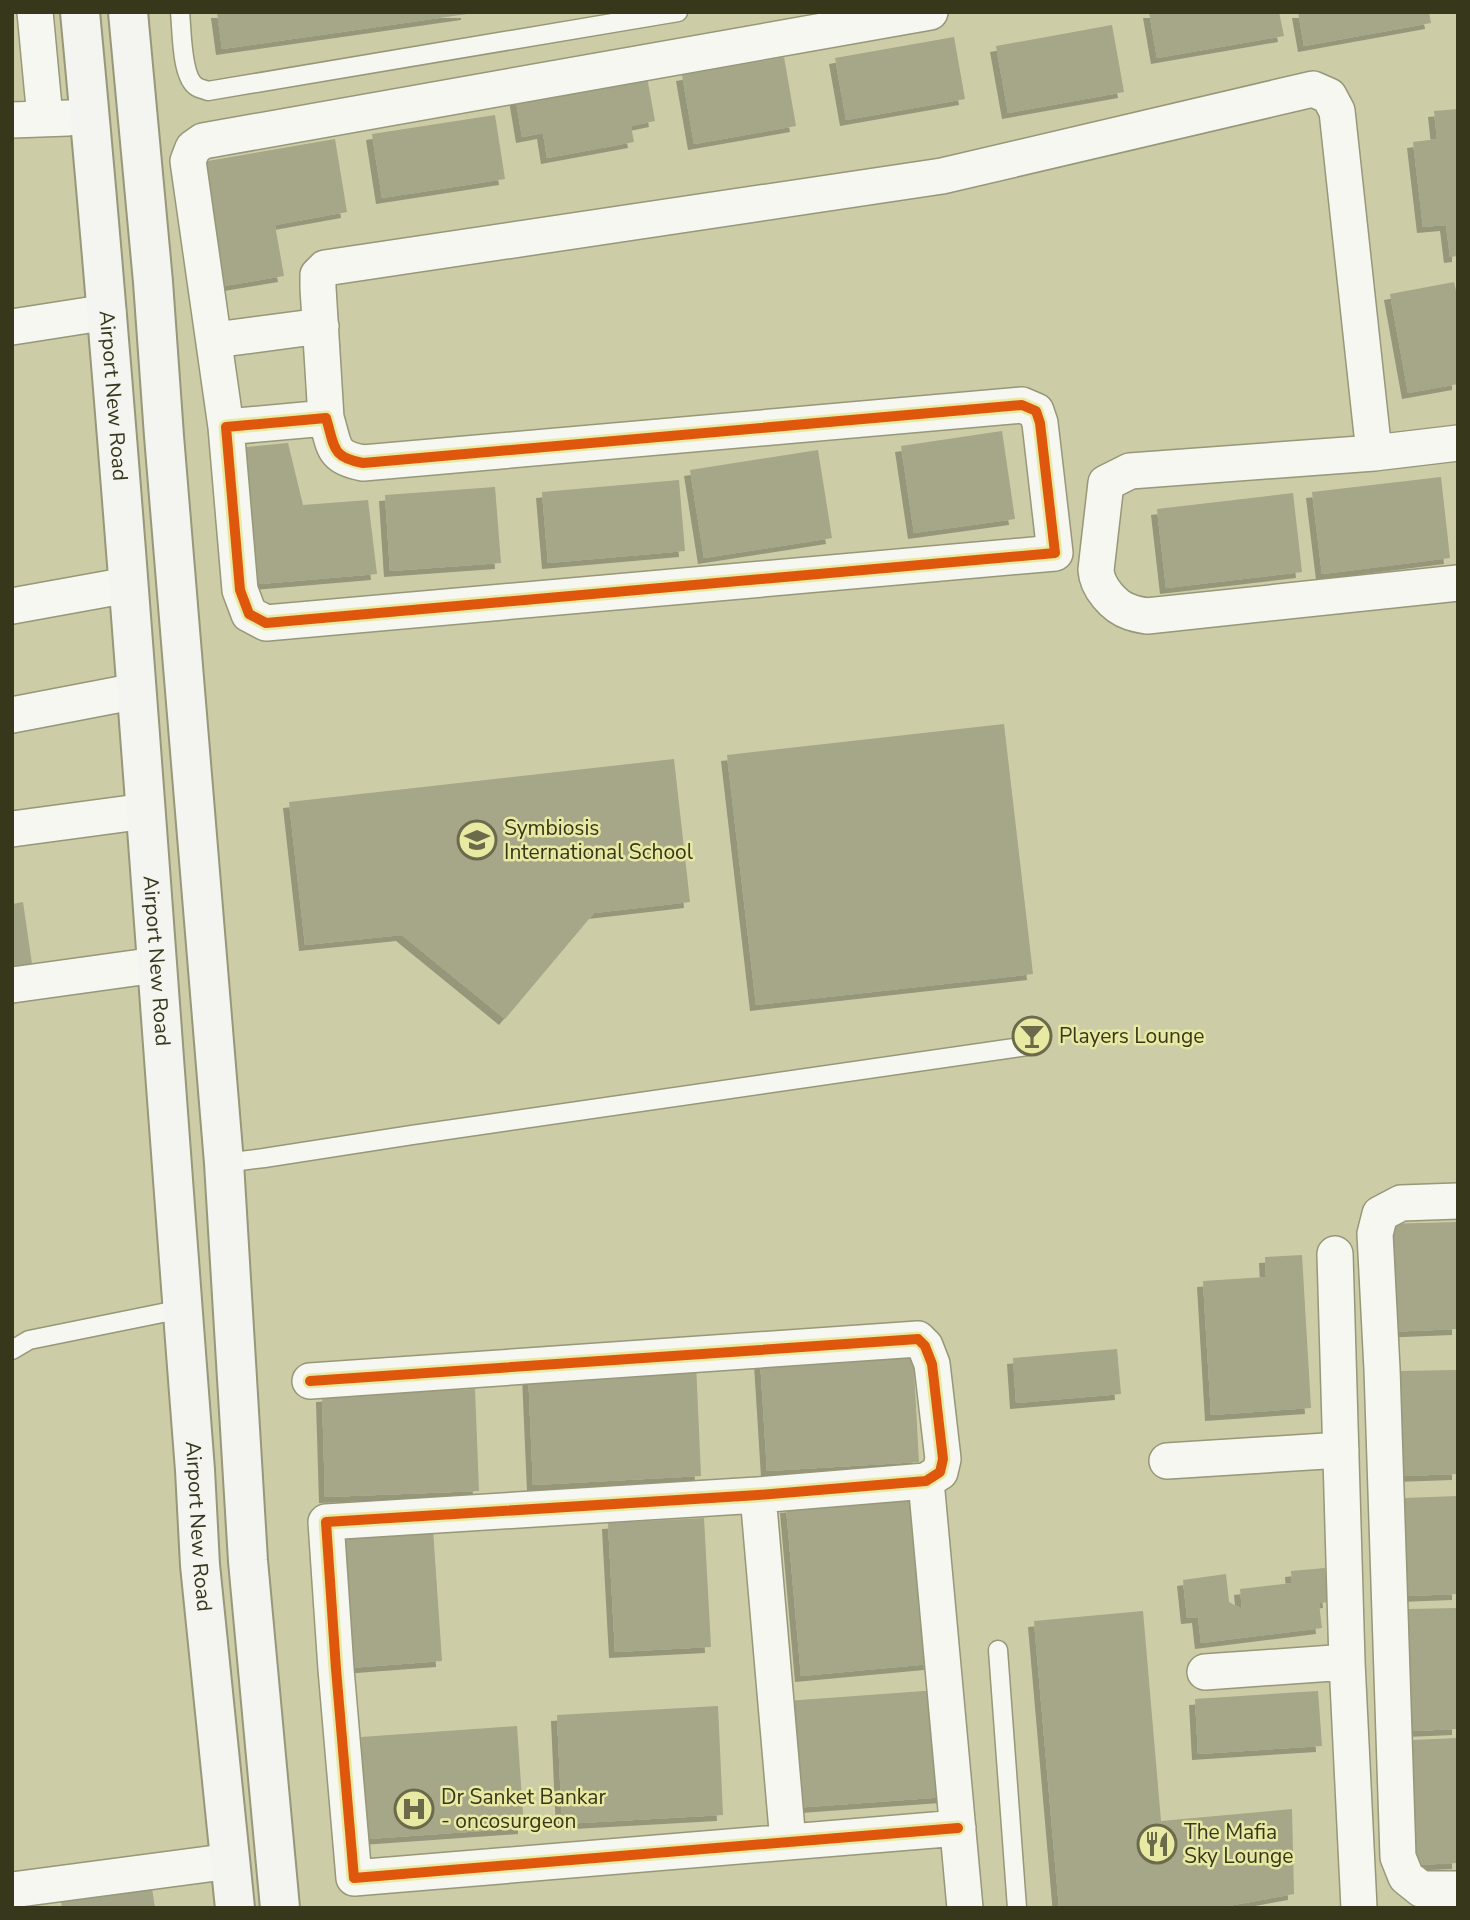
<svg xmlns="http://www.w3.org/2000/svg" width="1470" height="1920" font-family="'Nunito Sans',sans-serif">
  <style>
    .building { fill: #a6a688; filter: url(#shadow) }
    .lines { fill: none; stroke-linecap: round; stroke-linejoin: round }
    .lane-casing { stroke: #979779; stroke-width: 21 }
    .street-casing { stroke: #979779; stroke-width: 38 }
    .secondary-casing { stroke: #979779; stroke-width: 42 }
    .lane { stroke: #f7f7f2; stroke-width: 18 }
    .street { stroke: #f7f7f2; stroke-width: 35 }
    .secondary { stroke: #f4f4f0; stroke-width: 38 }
    .cycleway-casing { stroke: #e8e9a3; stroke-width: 15 }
    .cycleway { stroke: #df570d; stroke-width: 10 }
    .labels { text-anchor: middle; stroke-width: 5; stroke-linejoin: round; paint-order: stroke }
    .street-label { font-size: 21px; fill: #37371b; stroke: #e8e9a3 }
    .poi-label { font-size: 21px; fill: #37371b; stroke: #e8e9a3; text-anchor: start }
  </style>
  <defs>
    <filter id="shadow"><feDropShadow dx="-6" dy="6" stdDeviation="0" flood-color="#0004"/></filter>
  </defs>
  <rect width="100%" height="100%" fill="#cccca6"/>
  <!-- building -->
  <path class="building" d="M217 12H467V14L222 49Z
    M1149 12H1279L1284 36 1157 58Z
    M1298 12H1429L1431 23 1304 46Z
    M1112 25 1124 92 1008 113 996 46Z
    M954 37 965 99 846 120 835 58Z
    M784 57 796 126 694 144 682 75Z
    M645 66 655 121 631 126 634 142 547 158 543 133 522 137 514 89Z
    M1458 109V256L1450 257 1446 225 1423 227 1413 142 1437 139 1434 111Z
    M495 115 505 179 382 198 372 134Z
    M335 139 347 212 275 225 284 276 224 286 202 162Z
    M1454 282 1458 300V384L1408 393 1390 294Z
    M1002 431 1015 519 914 533 901 446Z
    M288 443 303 505 368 500 377 574 247 585 236 448Z
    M818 450 832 538 704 558 690 470Z
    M1441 477 1450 558 1322 574 1312 492Z
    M679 480 685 551 548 563 542 492Z
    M495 487 501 563 390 571 385 495Z
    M1293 493 1302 572 1166 588 1157 509Z
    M1004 724 1033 974 756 1005 727 755Z
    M674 759 690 902 594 913 505 1019 402 935 305 945 289 802Z
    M23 902 33 971 12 974V904Z
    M1458 1222V1329L1385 1332 1383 1224Z
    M1302 1255 1311 1408 1211 1415 1203 1281 1266 1277 1265 1257Z
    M1117 1349 1121 1394 1016 1403 1013 1358Z
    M913 1351 919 1462 767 1471 760 1359Z
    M696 1363 701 1476 533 1485 528 1371Z
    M1458 1370V1474L1401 1476 1398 1371Z
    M475 1389 479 1491 325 1497 322 1396Z
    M915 1495 930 1664 801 1676 786 1507Z
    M1458 1496V1594L1406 1596 1404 1498Z
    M432 1515 442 1661 336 1669 326 1522Z
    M704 1518 711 1647 615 1652 608 1523Z
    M1325 1568 1329 1602 1319 1603 1322 1628 1201 1643 1198 1617 1187 1618 1183 1580 1226 1574 1229 1602 1242 1609 1240 1589 1292 1583 1291 1571Z
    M1458 1608V1729L1412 1731 1408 1609Z
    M1143 1611 1161 1821 1292 1809 1294 1894 1217 1908H1059L1034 1621Z
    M938 1690 946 1797 793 1808 786 1701Z
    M1318 1691 1322 1746 1198 1754 1195 1699Z
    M718 1706 723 1815 562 1824 557 1715Z
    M517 1726 524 1828 368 1839 361 1737Z
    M1458 1738V1863L1414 1865 1411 1740Z
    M152 1888 155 1908H62L61 1901Z"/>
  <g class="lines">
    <defs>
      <path id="lane" d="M180 12C182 30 181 78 197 87 200 89 204 89 208 91L678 12
        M224 1163 264 1158 412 1135 1034 1045
        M12 1350 29 1340 182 1309
        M998 1650 1017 1908"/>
      <path id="street" d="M35 12 45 118
        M12 120 68 118
        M12 327 108 312
        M215 340 321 326
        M1022 405 1036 411 1040 423 1055 553 266 623 249 614 240 590 226 427 326 418C335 447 331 457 363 463Z
        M326 418 318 288V275L325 268 942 176 1313 89 1329 96 1337 111 1374 453
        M226 427 188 161 193 148 203 141 930 12
        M1458 443 1374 453 1130 471 1106 483 1096 570C1097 587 1114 607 1130 612 1135 614 1141 615 1147 616L1458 583
        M12 606 128 585
        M12 715 137 691
        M12 829 146 811
        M12 985 156 965
        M1458 1201 1401 1203 1380 1214 1375 1234 1382 1369 1398 1857 1406 1877 1421 1889H1458
        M1335 1254 1347 1662 1359 1908
        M310 1381 918 1339 925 1346 932 1364 943 1459 940 1472 926 1481 758 1495 326 1522 336 1669 354 1878 958 1828
        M1167 1461 1341 1450
        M926 1481 965 1908
        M758 1495 788 1842
        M1205 1672 1347 1662
        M12 1890 231 1861"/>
      <g id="secondary">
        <path id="s1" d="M80 12C126 498 157 984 195 1470L200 1565 235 1908"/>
        <path d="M128 12 153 282 164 436 224 1163 248 1561 280 1908"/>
      </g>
    </defs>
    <!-- lane casing -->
    <use href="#lane" class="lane-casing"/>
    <!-- street casing -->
    <use href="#street" class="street-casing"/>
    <!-- secondary casing -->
    <use href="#secondary" class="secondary-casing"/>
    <!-- lane -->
    <use href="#lane" class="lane"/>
    <!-- street -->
    <use href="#street" class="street"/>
    <!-- secondary -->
    <use href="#secondary" class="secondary"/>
    <defs>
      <path id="cycleway" d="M1022 405 1036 411 1040 423 1055 553 266 623 249 614 240 590 226 427 326 418C335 447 331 457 363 463Z
        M310 1381 918 1339 925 1346 932 1364 943 1459 940 1472 926 1481 758 1495 326 1522 336 1669 354 1878 958 1828"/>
    </defs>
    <!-- cycleway casing -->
    <use href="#cycleway" class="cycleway-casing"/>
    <!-- cycleway -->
    <use href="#cycleway" class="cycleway"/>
  </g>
  <!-- icons -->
  <defs>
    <symbol id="school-ring" viewBox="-11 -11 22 22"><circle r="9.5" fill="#e8e9a3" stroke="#6b6b4c" stroke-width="1.5"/><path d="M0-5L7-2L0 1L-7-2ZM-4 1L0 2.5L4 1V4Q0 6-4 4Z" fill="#6b6b4c"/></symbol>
    <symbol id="bar-ring" viewBox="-11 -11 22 22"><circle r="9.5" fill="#e8e9a3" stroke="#6b6b4c" stroke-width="1.5"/><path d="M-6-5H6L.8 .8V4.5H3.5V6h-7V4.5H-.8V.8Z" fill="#6b6b4c"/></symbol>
    <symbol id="hospital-ring" viewBox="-11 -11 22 22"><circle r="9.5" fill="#e8e9a3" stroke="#6b6b4c" stroke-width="1.5"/><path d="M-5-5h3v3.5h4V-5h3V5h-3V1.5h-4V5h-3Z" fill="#6b6b4c"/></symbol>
    <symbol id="restaurant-ring" viewBox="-11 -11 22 22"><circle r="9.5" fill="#e8e9a3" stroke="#6b6b4c" stroke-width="1.5"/><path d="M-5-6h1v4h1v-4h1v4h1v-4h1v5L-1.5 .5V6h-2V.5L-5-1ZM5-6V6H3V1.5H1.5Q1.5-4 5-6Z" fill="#6b6b4c"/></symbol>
  </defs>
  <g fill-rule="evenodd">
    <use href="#school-ring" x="455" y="818" width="44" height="44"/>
    <use href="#bar-ring" x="1010" y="1014" width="44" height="44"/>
    <use href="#hospital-ring" x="392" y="1787" width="44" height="44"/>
    <use href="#restaurant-ring" x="1135" y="1822" width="44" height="44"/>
  </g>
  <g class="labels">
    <!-- street labels -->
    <g class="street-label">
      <text dy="7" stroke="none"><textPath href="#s1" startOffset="385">Airport New Road</textPath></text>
      <text dy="7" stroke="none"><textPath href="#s1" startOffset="952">Airport New Road</textPath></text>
      <text dy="7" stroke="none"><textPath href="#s1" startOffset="1519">Airport New Road</textPath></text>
    </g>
    <!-- poi labels -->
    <g class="poi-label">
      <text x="504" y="835">Symbiosis<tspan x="504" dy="24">International School</tspan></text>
      <text x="1059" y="1043">Players Lounge</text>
      <text x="441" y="1804">Dr Sanket Bankar<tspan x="441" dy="24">- oncosurgeon</tspan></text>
      <text x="1184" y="1839">The Mafia<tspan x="1184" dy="24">Sky Lounge</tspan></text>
    </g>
  </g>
  <!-- border -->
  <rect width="1470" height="1920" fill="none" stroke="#37371b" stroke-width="28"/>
</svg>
